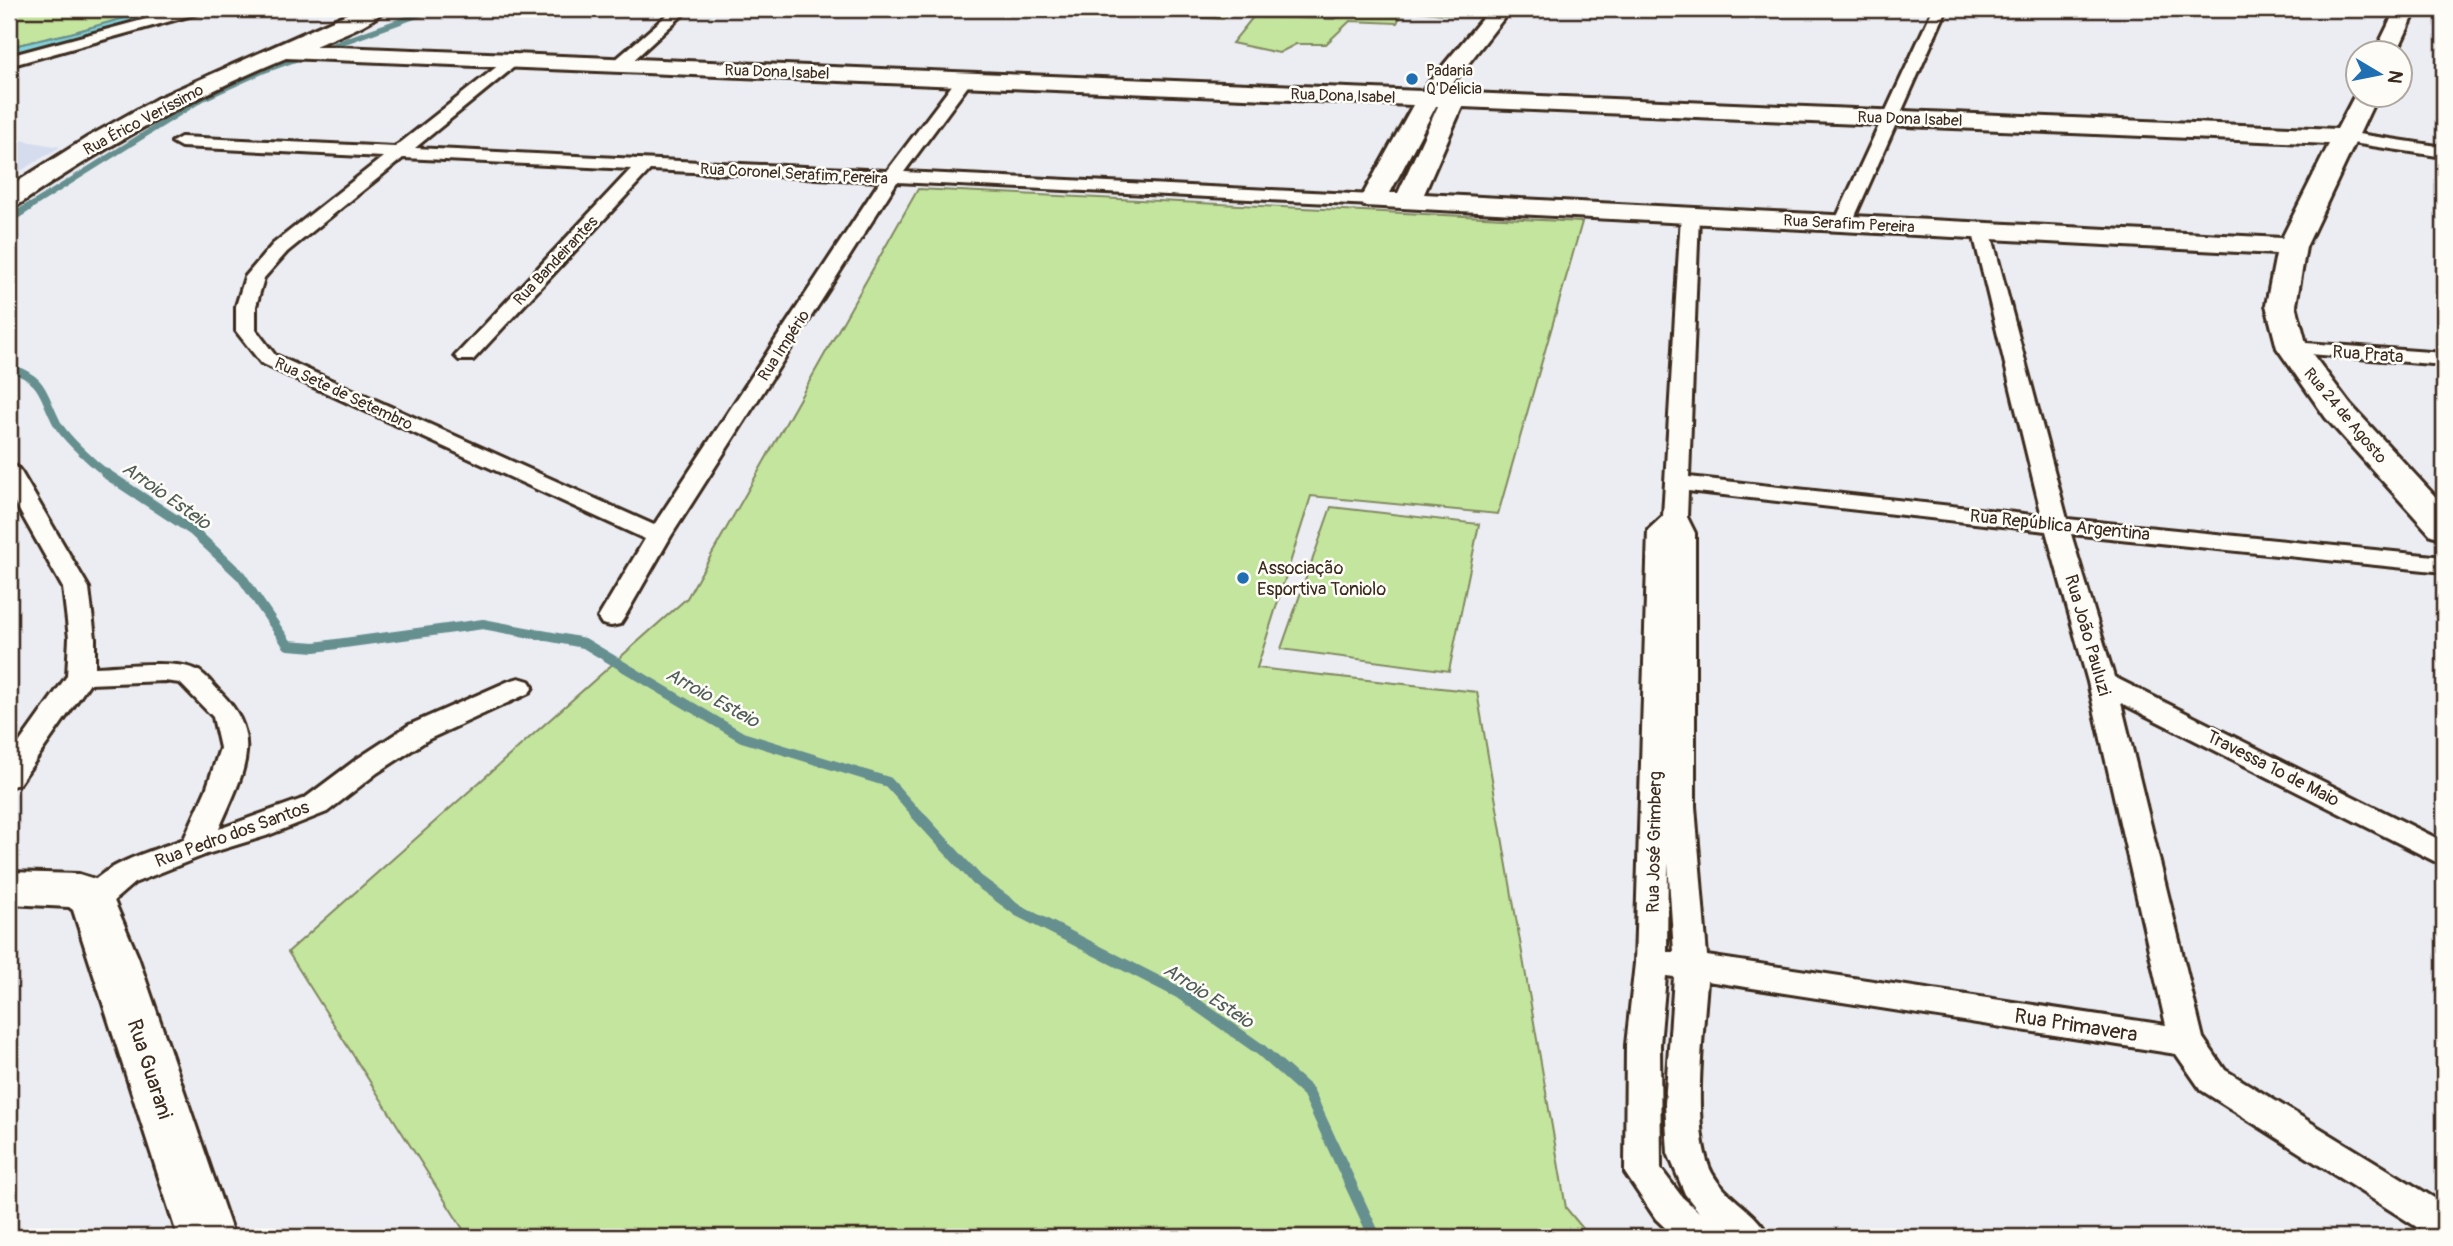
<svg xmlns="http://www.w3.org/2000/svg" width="2453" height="1246" font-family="Pangolin,sans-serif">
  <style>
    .built { fill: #d5dcee }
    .green { fill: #c4e59e; stroke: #80885e; stroke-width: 2 }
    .water { fill: #82d2db; stroke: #668f8f; stroke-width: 2 }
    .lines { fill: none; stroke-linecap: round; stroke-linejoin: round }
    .stream-far3 { stroke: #668f8f; stroke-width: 6 }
    .stream-far2 { stroke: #668f8f; stroke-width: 8 }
    .stream-far1 { stroke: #668f8f; stroke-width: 10 }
    .stream { stroke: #668f8f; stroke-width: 12 }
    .street-casing { stroke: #3b2a1e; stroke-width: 6 }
    .secondary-casing { stroke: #3b2a1e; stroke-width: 6 }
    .street { fill: #fdfcf7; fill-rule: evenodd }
    .secondary { fill: #fdfcf7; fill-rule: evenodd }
    .poi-dot { fill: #1f6fb2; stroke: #fdfcf7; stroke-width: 2.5 }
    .labels { text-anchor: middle; stroke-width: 5; stroke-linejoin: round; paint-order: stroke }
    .far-poi-label { font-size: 16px; fill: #3b2a1e; stroke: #fdfcf7; text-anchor: start }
    .far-street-label { font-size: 16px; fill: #3b2a1e; stroke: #fdfcf7 }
    .street-label { font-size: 18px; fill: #3b2a1e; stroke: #fdfcf7 }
    .poi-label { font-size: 18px; fill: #3b2a1e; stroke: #fdfcf7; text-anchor: start }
    .water-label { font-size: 19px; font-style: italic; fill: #505c57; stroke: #fdfcf7 }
    .near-street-label { font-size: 21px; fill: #3b2a1e; stroke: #fdfcf7 }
  </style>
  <rect width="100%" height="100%" fill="#ebedf3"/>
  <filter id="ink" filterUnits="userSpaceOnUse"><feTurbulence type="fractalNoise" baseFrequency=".0143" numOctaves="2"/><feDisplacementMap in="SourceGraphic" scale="14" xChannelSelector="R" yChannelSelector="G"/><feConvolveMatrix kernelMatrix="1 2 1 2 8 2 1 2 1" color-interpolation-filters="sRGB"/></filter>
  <g filter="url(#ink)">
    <!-- built -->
    <path class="built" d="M9 138 60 147 14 175H9Z"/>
    <!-- green -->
    <path class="green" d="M9 9H156L71 33 9 47Z
      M1145 9H1234L1223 19 1141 14Z
      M1331 9H1491L1485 18 1403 10 1397 23 1350 21 1326 44H1296L1279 53 1232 43 1253 17 1334 19 1343 15Z
      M918 189 1582 222 1498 514 1311 496 1257 668 1477 692 1566 1208 1590 1237H468L288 952 687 598Z
      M1331 507 1479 524 1449 671 1281 649Z"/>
    <!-- water -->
    <path class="water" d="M156 9H179L9 55V47L71 33Z"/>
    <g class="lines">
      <!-- stream-far3 -->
      <path class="stream-far3" d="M26 209 203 98 262 71 434 9"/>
      <!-- stream-far2 -->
      <path class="stream-far2" d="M9 220 29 207
        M9 367C46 381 41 392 57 423 65 438 94 464 108 475"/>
      <!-- stream-far1 -->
      <path class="stream-far1" d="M105 473 193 531 241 576 288 645 315 647 483 624 584 643 742 737 888 782 917 814"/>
      <!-- stream -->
      <path class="stream" d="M915 812 977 880 1019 911 1180 993 1261 1050 1308 1092 1375 1237"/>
      <defs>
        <path id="street" d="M183 9H205L203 12 9 66V56Z
          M674 9H689L626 67H614L612 64 614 61Z
          M1199 9H1213L1205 14 1200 13Z
          M1933 9H1947L1852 223 1850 227H1836L1834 223Z
          M514 55 519 57 522 60 519 63 415 148 887 171 959 76 965 74 973 79 904 172 1373 195 1382 200 1373 205 897 182 671 536 624 618 620 624 611 626 602 624 598 618 645 539 261 363 236 331V306L245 277 273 244 383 157 181 147 172 142 181 137 395 147 509 57ZM403 158 631 169 459 352 455 356 459 360H473L650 170 880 181 654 525 275 355 256 330V306L264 278 287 252Z
          M2345 132 2444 147V157L2339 141 2337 137Z
          M1690 209 1699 215 1689 477 2042 516 1972 229 1981 223 1990 229 2067 519 2444 557V572L2071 534 2114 677 2444 842V866L2121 703 2203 1038 2225 1070 2444 1204V1237L2431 1236 2201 1090 2176 1054 1707 981C1704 1029 1690 1132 1712 1173 1726 1199 1757 1211 1769 1237H1725L1714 1227 1719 1237H1675L1656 1219 1625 1173 1626 1045 1635 963 1648 530 1663 516 1681 215ZM1688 491 2046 531 2088 682 2166 1025 1707 956 1695 806V533L1687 517ZM1668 863 1674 952H1667ZM1666 976 1674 977 1665 1104 1668 1153 1685 1194 1699 1212 1682 1197 1661 1169 1660 1045Z
          M2292 342 2444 353V365L2285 352 2281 348 2285 344Z
          M9 465 17 467 21 472 89 588 95 638V667C119 666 176 659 197 670 205 674 213 685 220 692 267 738 241 777 219 829L305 798 357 759 409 725 509 681 519 678 529 681 533 687 529 693 429 739 377 773 327 812 266 836 207 854 134 883 104 909 93 912 82 909 77 901C98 864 147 853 184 839L206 790 220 748 213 717 180 683 164 681 89 684 19 784 9 787V757L67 676 69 638 63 588 9 492Z"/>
        <path id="secondary" d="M358 9H385C374 24 333 38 315 46L1422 91 1490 9H1511L1446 92 2337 129 2358 89V94H2378L2306 247 2296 305 2307 347 2350 404 2444 506V538L2431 535 2326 418 2277 348 2266 305 2276 254 1364 206 1360 200 1413 105 286 58C191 97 104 147 18 205L9 207V187L88 137 156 99ZM1436 106H1438L1398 193H1390ZM1462 107 2329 144 2282 238 1424 194Z
          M2396 9H2417L2397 52H2375Z
          M9 872 79 874 95 879 109 889 138 957 234 1237H178L73 910 69 907 9 904Z"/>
      </defs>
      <!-- street casing -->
      <use href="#street" class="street-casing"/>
      <!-- secondary casing -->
      <use href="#secondary" class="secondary-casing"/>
      <!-- street -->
      <use href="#street" class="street"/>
      <!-- secondary -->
      <use href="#secondary" class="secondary"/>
    </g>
  </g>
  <!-- markers -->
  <g class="poi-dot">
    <circle cx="1412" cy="79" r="7"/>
    <circle cx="1243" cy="578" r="7"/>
  </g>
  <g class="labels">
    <!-- far-poi labels -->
    <g class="far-poi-label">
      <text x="1426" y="76">Padaria<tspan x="1426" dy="18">Q'Delicia</tspan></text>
    </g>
    <!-- far-street labels -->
    <g class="far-street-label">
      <text transform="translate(777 71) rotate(2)" y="6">Rua Dona Isabel</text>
      <text transform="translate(1343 95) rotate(2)" y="6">Rua Dona Isabel</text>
      <text transform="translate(1910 118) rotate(2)" y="6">Rua Dona Isabel</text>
      <text transform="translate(143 119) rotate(-28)" y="6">Rua Érico Veríssimo</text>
      <text transform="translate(794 173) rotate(3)" y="6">Rua Coronel Serafim Pereira</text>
      <text transform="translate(1849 223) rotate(3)" y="6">Rua Serafim Pereira</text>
      <text transform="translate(555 260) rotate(-47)" y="6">Rua Bandeirantes</text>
      <text transform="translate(783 345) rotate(-57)" y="6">Rua Império</text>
      <text transform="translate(344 393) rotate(25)" y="6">Rua Sete de Setembro</text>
      <text transform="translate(2346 415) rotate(50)" y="6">Rua 24 de Agosto</text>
    </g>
    <!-- street labels -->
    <g class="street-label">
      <text transform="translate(2368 354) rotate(4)" y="6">Rua Prata</text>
      <text transform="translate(2060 525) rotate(6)" y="6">Rua República Argentina</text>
      <text transform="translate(2088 635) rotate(74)" y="6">Rua João Pauluzi</text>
      <text transform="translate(2273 768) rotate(27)" y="6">Travessa 1º de Maio</text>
      <text transform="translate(232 834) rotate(-20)" y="6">Rua Pedro dos Santos</text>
      <text transform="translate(1654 842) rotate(-89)" y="6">Rua José Grimberg</text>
    </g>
    <!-- poi labels -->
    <g class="poi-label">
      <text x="1257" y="574">Associação<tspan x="1257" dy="21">Esportiva Toniolo</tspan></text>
    </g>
    <!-- water labels -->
    <g class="water-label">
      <text transform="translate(167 495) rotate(35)" y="7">Arroio Esteio</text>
      <text transform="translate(713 697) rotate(29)" y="7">Arroio Esteio</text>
      <text transform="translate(1209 995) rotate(33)" y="7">Arroio Esteio</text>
    </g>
    <!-- near-street labels -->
    <g class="near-street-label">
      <text transform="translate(2076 1025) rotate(9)" y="7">Rua Primavera</text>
      <text transform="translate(150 1069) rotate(72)" y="7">Rua Guarani</text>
    </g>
  </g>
  <!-- margin -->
  <rect width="2453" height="1246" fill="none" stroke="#fdfcf7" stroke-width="35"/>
  <rect x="18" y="18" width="2418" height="1211" fill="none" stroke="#3b2a1e" stroke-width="2.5" filter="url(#ink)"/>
  <!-- north arrow -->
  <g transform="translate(2379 74) rotate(100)"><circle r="33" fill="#fdfcf7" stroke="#afa8a0" stroke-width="2"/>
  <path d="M0-5L12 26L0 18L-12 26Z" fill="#1f6fb2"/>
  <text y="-10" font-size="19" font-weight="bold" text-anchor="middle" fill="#3b2a1e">N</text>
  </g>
</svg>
